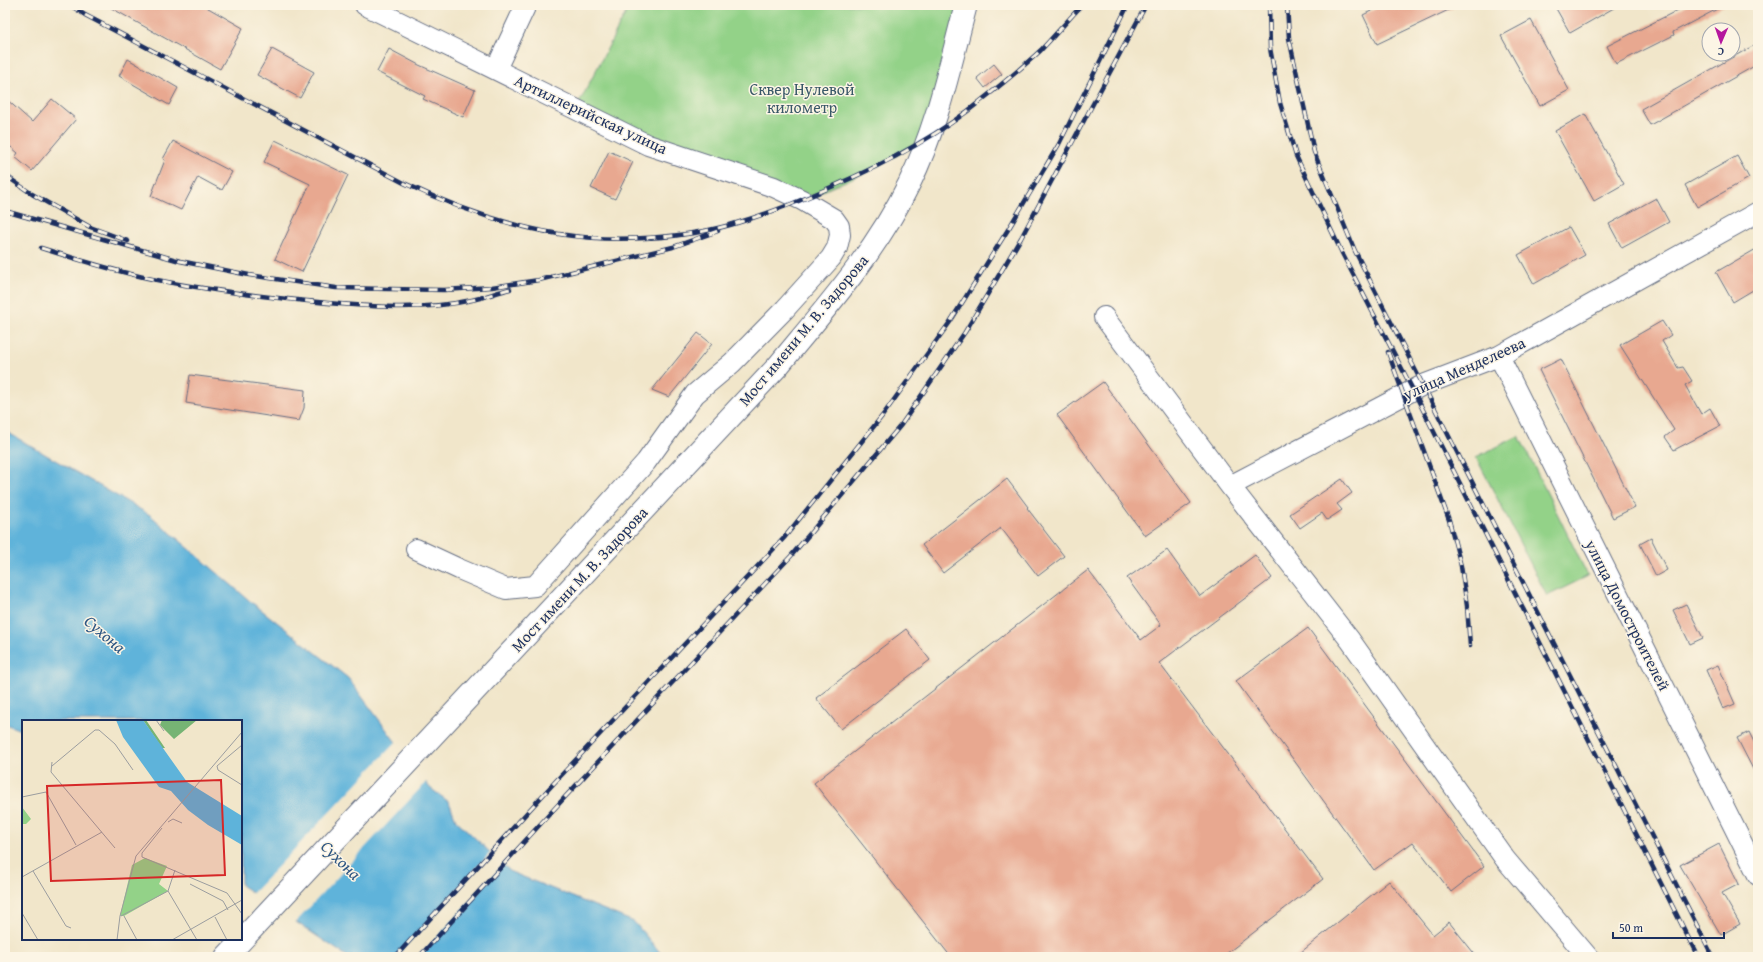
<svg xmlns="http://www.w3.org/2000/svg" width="1763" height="962" font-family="'Gentium Book Plus',serif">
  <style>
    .green { fill: #93d288; stroke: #578073 }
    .water { fill: #5eb3da; stroke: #3c719c }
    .pier { fill: #f1e6ca }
    .building { fill: #e8a890 }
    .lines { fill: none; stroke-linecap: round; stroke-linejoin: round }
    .minor-casing { stroke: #666f84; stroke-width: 22 }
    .major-casing { stroke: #666f84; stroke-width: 24 }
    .minor { stroke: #fff; stroke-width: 20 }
    .major { stroke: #fff; stroke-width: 22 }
    .rail-casing { stroke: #1b2f5e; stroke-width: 4.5 }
    .rail { stroke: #fcf5e5; stroke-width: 3; stroke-dasharray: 9; stroke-linecap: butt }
    .labels { text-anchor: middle; stroke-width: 3; stroke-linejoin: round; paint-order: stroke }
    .park-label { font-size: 16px; fill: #395868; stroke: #fcf5e5 }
    .street-label { font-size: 16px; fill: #1b2f5e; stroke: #fcf5e5 }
    .water-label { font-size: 17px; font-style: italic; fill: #2f5783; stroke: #fcf5e5 }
    .inset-road { fill: none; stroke: #9b9d9f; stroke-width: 1 }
    .view { fill: #d62828; fill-opacity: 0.15; stroke: #d62828; stroke-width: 2 }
    .inset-edge { fill: none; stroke: #1b2f5e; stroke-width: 2 }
  </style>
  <rect width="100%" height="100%" fill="#fcf5e5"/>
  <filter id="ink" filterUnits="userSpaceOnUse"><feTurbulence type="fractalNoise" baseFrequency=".025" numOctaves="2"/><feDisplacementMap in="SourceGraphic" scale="8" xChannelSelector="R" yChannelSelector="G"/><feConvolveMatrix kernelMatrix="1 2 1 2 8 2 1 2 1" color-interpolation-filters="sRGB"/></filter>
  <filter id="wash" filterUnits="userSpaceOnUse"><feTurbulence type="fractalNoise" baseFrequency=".012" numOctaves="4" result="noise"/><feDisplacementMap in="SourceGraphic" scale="16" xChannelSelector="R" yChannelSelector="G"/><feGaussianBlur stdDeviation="0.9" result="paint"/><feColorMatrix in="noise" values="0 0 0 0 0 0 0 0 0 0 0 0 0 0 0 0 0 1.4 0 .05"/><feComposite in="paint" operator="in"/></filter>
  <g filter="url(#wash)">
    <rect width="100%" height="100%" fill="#f1e6ca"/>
    <!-- green -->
    <path class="green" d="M630 5H966L929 138 864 173 802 200 576 109Z
      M1519 436 1588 576 1547 596 1476 457Z"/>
    <!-- water -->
    <path class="water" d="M5 431 150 515 250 601 348 678 430 788 449 802 456 820 511 872 634 922 664 957H348L241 885V721H23V731L5 724Z"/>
    <!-- pier -->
    <path class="pier" d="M397 741 427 781 295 923 252 894Z
      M492 851 505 863 419 957H395Z"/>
    <g id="blocks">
      <!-- building -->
      <path class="building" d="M106 5H203L243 28 220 69Z
        M1383 5H1459L1377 44 1363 15Z
        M1554 5H1619L1570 33Z
        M1688 5H1725L1673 32 1674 35 1616 64 1607 46Z
        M1531 20 1569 90 1540 106 1501 36Z
        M1758 43V64L1650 125 1641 109Z
        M272 49 314 72 300 98 257 75Z
        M389 49 419 65 475 90 463 117 423 99 425 96 377 72Z
        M128 59 178 88 169 105 119 76Z
        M994 64 1002 74 985 88 977 78Z
        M5 98 32 122 52 99 76 119 32 171 15 157 18 153 5 142Z
        M1585 114 1624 184 1594 201 1555 131Z
        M275 140 348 175 302 272 275 259 310 184 264 162Z
        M173 141 232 172 222 190 198 177 181 210 151 196 165 160 163 159Z
        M609 151 633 162 615 199 591 188Z
        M1737 156 1749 178 1697 207 1685 185Z
        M1656 198 1669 222 1622 248 1609 224Z
        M1569 227 1585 255 1534 284 1518 255Z
        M1758 248V287L1733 302 1716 272Z
        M1662 321 1671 335 1662 341 1678 368 1683 367 1692 381 1685 385 1701 414 1710 408 1720 426 1674 450 1665 437 1674 430 1620 345Z
        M698 333 712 344 669 397 652 390Z
        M1561 359 1635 507 1613 518 1539 370Z
        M190 375 305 390 304 408 299 421 186 403Z
        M1103 382 1191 503 1145 536 1057 415Z
        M1007 479 1028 507 1027 508 1064 556 1038 576 1001 528 943 573 922 545Z
        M1342 479 1352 493 1337 504 1342 510 1327 520 1322 513 1300 528 1290 514Z
        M1651 538 1667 570 1656 576 1640 544Z
        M1167 550 1200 596 1255 555 1272 578 1159 663 1323 879 1222 957H951L814 783 1088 570 1141 640 1161 625 1127 578Z
        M1686 604 1703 638 1690 644 1673 610Z
        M1308 628 1484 866 1451 892 1413 842 1374 870 1236 681Z
        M906 629 930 660 841 729 816 698Z
        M1718 665 1735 704 1723 709 1706 670Z
        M1749 732 1758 750V779L1737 738Z
        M1719 844 1739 884 1722 893 1740 924 1721 935 1680 865Z
        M1389 881 1433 935 1449 922 1477 957H1295Z"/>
    </g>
  </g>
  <g filter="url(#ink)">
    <use href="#blocks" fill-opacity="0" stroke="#666f84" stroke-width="1"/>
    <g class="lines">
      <defs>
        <path id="minor" d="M365 5 648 145 774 187 802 200 834 219 839 226 840 235 837 248 831 258 785 309 732 363 695 394 646 462 535 586 506 589 459 569 416 549
          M496 69 526 5
          M1104 317 1230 486 1350 640 1505 859 1588 957
          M1499 356 1758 875
          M1230 486 1423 385 1499 356 1758 212"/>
        <path id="major" d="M226 957 778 366C825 309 876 252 909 184 937 128 950 65 966 5"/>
      </defs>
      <!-- minor casing -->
      <use href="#minor" class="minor-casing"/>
      <!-- major casing -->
      <use href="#major" class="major-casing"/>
      <!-- minor -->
      <use href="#minor" class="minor"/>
      <!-- major -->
      <use href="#major" class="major"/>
      <defs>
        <path id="rail" d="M70 5 85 15 404 183C454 207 504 225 559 234 613 243 687 239 740 222 770 213 800 201 829 188 883 165 937 137 983 99 1002 84 1023 67 1041 50 1055 35 1068 20 1082 5
          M1269 5 1270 48 1280 103 1296 156 1343 255 1413 390 1698 957
          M1287 5 1289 38 1314 152 1355 251 1713 957
          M5 175 32 194 90 227 128 241
          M5 211 180 261 249 275 336 288 444 290 492 287 539 280 673 247 718 231
          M41 248C79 260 118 272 157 280 207 290 257 296 307 301 362 306 418 312 472 300 485 297 498 292 510 289
          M1388 352 1449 520 1461 566 1467 606 1470 646
          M395 957 554 783 784 538 883 415 950 322 1009 228 1059 144 1128 5
          M419 957 566 796 791 556 901 425 965 332 1021 238 1146 5"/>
      </defs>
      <!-- rail casing -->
      <use href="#rail" class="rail-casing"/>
      <!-- rail -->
      <use href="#rail" class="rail"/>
    </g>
  </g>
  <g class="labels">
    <!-- park labels -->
    <g class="park-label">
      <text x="802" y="95">Сквер Нулевой<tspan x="802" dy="18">километр</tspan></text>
    </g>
    <!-- street labels -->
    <g class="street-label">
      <text transform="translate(591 114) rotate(25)" y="6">Артиллерийская улица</text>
      <text transform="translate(803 330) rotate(-50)" y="6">Мост имени М. В. Задорова</text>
      <text transform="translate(1464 368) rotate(-24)" y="6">улица Менделеева</text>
      <text transform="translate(579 579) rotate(-47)" y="6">Мост имени М. В. Задорова</text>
      <text transform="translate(1628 615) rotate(63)" y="6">улица Домостроителей</text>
    </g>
    <!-- water labels -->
    <g class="water-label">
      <text transform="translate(105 634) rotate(41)" y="6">Сухона</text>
      <text transform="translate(341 860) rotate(44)" y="6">Сухона</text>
    </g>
  </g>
  <!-- overview -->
  <g transform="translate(22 720)">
    <rect width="220" height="220" fill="#f1e6ca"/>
    <path d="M0 87 9 99 4 104H0ZM123 138 145 146 137 164 146 171 102 196H98L110 145Z" fill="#93d288"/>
    <path d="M121 0H124L143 28H140ZM140 0H175L152 19 138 5Z" fill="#76b474"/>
    <path d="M94 0H121L165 62 220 96V125L186 105 166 90 149 71 137 67 101 17Z" fill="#5eb3da"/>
    <path class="inset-road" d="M134 0 142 11M220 25 195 46 196 50 220 65M30 42 29 52 93 128M30 46 73 10H77L93 24 111 50M0 77 24 72 54 125M146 102 151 99 160 103M140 108 120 133V137L205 173 220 194M153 150 146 171 175 220M11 151 44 206 49 208M0 157 80 112M168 164 201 181 206 190M0 193 16 220M99 196 146 171M102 196 115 220M193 197 205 220M95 220 98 196 114 136 220 12M150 220 220 180"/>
    <path class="view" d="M199 60 203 155 29 161 25 66Z"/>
    <rect width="220" height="220" class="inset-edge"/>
  </g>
  <!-- margin -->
  <rect width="1763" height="962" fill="none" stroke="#fcf5e5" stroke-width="20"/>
  <!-- north arrow -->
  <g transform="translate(1721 42) rotate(182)"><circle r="19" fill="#fcf5e5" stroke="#a2a6af"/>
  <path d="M0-3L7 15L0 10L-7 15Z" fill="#b5179e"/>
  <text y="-6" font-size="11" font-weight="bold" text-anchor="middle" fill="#1b2f5e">С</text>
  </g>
  <!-- scale -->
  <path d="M1613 932v6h111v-6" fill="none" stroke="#1b2f5e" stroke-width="2"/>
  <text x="1619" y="932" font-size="12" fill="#1b2f5e" stroke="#fcf5e5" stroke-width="3" paint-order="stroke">50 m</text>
</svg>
